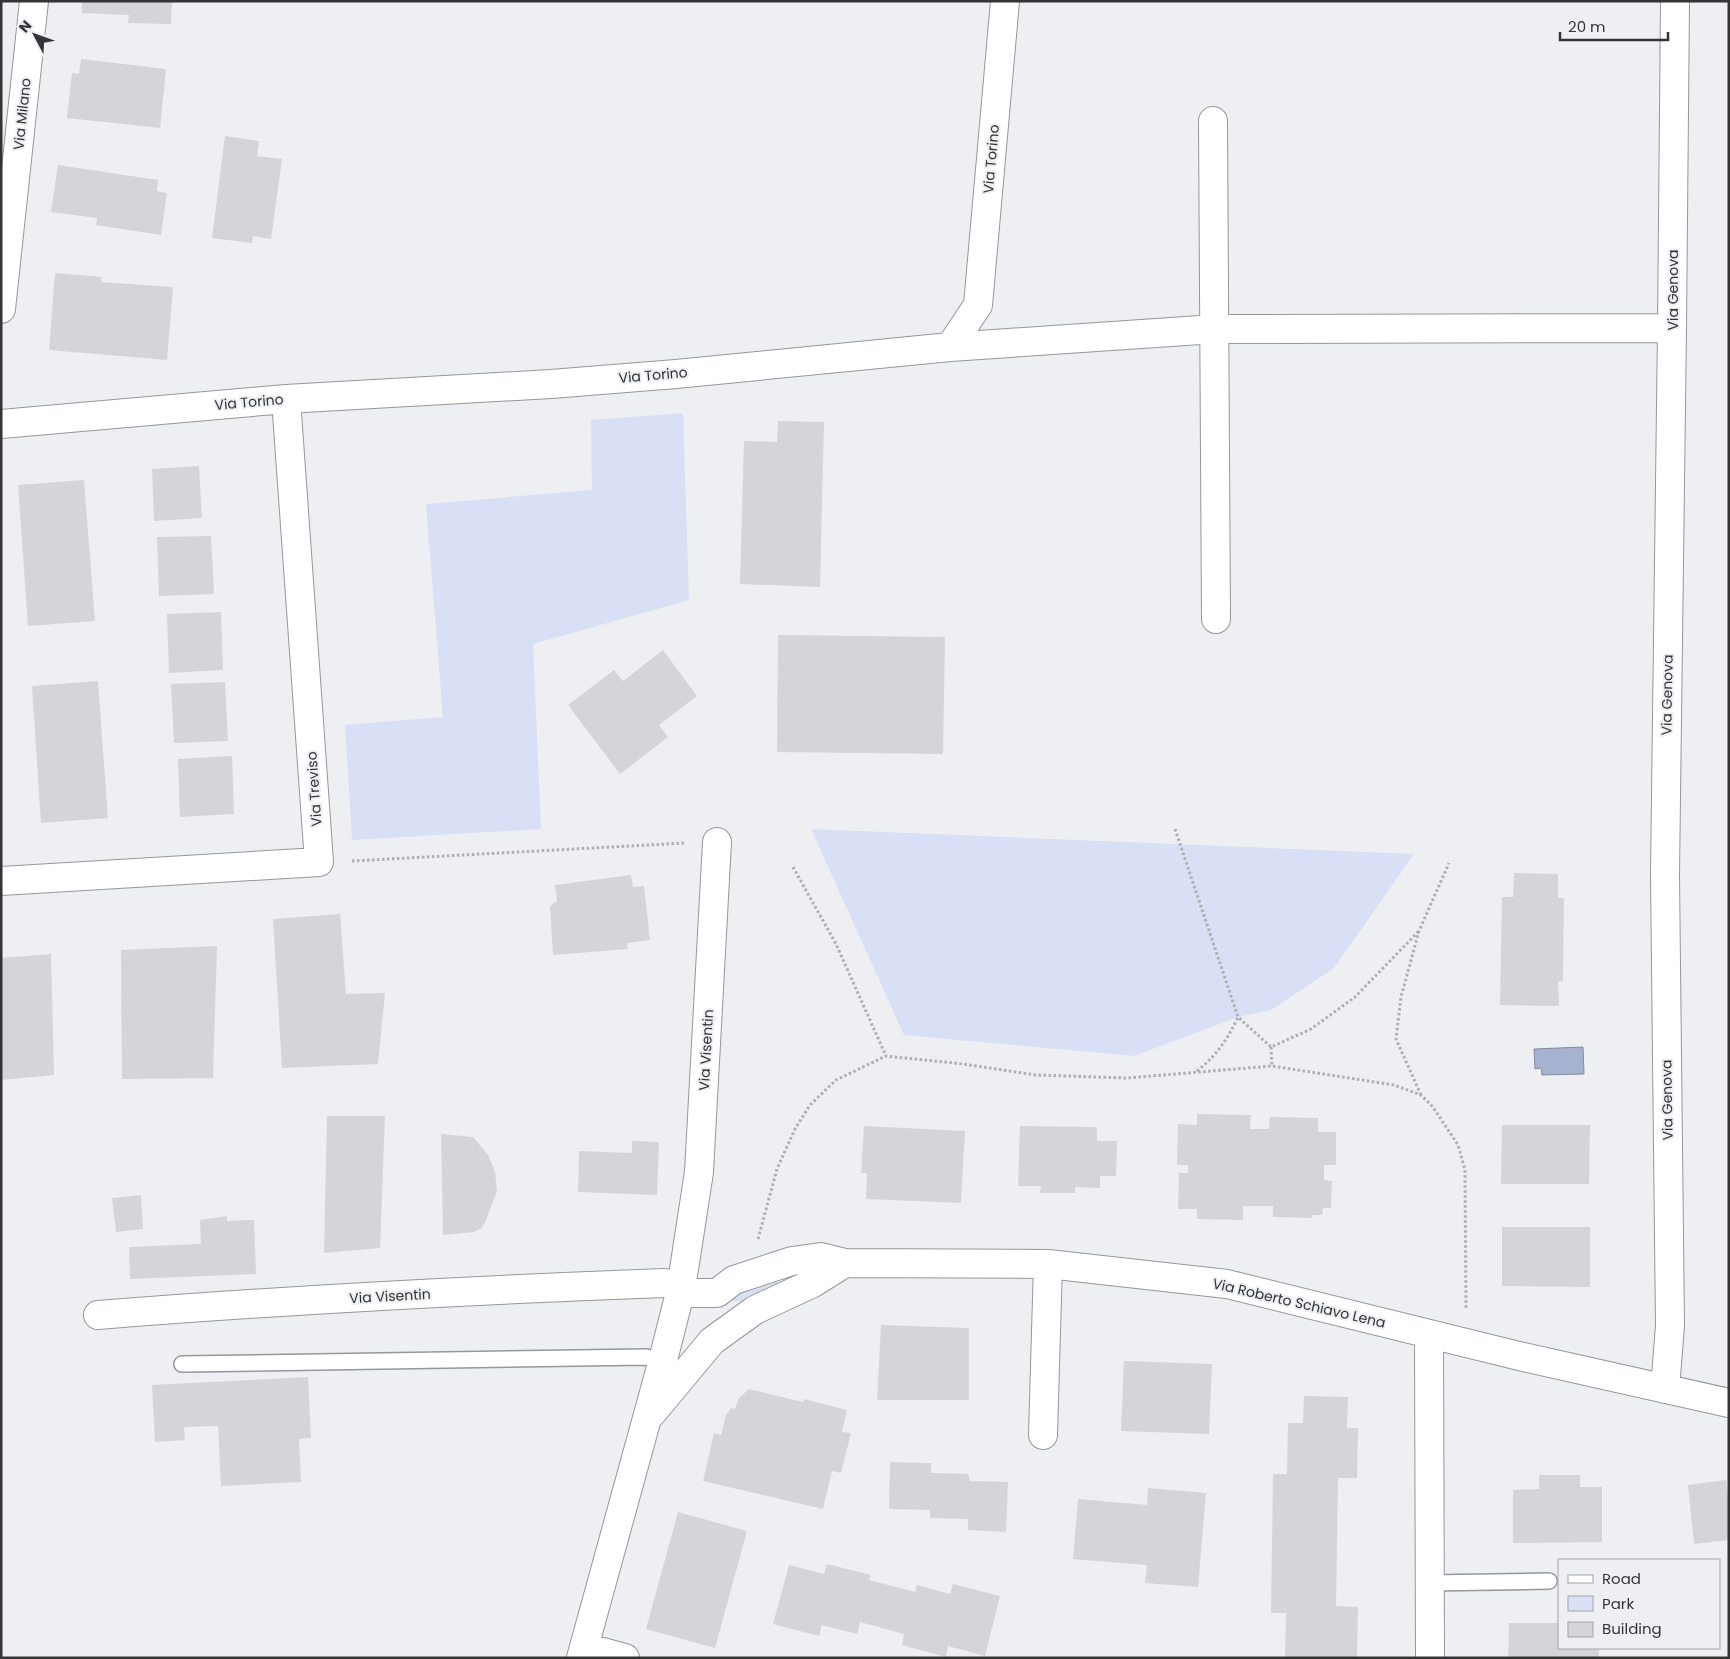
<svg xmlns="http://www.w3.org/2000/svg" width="1730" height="1659" font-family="Poppins,sans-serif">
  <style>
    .green { fill: #d9e0f5 }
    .water { fill: #a7b1d0; stroke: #848ca2 }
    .building { fill: #d4d5d8 }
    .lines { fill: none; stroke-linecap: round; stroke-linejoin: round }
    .service-casing { stroke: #96979a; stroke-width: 18 }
    .minor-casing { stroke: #96979a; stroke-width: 30 }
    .path { stroke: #aeafb2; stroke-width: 3; stroke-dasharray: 2.5 2.5; stroke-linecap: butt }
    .service { stroke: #fff; stroke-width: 15 }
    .minor { stroke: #fff; stroke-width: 28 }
    .labels { text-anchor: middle; stroke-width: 4; stroke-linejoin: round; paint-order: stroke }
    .street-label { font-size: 14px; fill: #333435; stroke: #eeeff3 }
  </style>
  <rect width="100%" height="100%" fill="#eeeff3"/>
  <!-- green -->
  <path class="green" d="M683 413 689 600 533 644 541 829 352 840 345 725 443 717 426 504 592 490 591 420Z
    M811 829 1414 854 1334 968 1271 1010 1238 1017 1134 1056 904 1035Z
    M769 1277 781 1285C756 1298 752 1304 723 1300Z"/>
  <!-- water -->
  <path class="water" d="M1583 1047 1584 1074 1542 1075 1541 1068 1535 1069 1534 1049Z"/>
  <!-- building -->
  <path class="building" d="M82 1H172L171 24 128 23 129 15 82 13Z
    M81 59 166 69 160 128 67 118 72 73 79 74Z
    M225 136 259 141 257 156 282 159 271 239 253 236 252 243 212 238Z
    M58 165 158 180 157 191 167 193 161 235 96 225 97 218 51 212Z
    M55 273 102 277 101 282 173 287 167 360 49 350Z
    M778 421 824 422 820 587 740 584 744 441 777 442Z
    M199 466 202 518 154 521 152 469Z
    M84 480 95 621 28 626 18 485Z
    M211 536 214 594 159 596 157 537Z
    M221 612 223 670 169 673 167 614Z
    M778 635 945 637 943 754 777 752Z
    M663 650 697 696 659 725 668 737 620 774 568 705 614 670 623 681Z
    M98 681 108 818 41 823 32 686Z
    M225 682 228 741 174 743 171 684Z
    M232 756 234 814 180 817 178 759Z
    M1514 873 1558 874V898H1564L1563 981 1558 982 1559 1006 1500 1005 1502 897H1513Z
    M631 875 633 887 644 886 650 940 627 943 628 949 553 955 550 906 557 901 555 885Z
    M340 914 346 994 385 993 378 1064 282 1068 273 919Z
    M217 946 213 1078 122 1079 121 950Z
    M51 954 54 1075 1 1080V958Z
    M1197 1114 1251 1115 1250 1129H1269L1270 1117 1318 1118V1132H1336V1165H1324V1180L1332 1181 1331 1208H1323L1322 1215H1312V1218L1273 1217V1206H1243V1220L1197 1219V1209H1178L1179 1173H1188V1165H1177L1178 1124 1197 1125Z
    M327 1116H385L380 1248 324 1253Z
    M1502 1125H1590L1589 1184H1501Z
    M864 1126 965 1131 961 1203 866 1199 867 1173H861Z
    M1020 1126 1097 1127V1141H1117L1116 1176H1100V1188L1075 1187V1193H1040L1041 1186H1018Z
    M441 1134 473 1137 488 1155 495 1172 497 1191 486 1220 482 1228 474 1232 443 1235Z
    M632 1141 659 1142 657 1195 578 1192 579 1151 632 1153Z
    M141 1195 143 1229 116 1232 112 1198Z
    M227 1216V1221L254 1220 256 1274 130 1279 129 1247 201 1244 200 1220Z
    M1502 1227H1590V1287L1502 1286Z
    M881 1325 969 1328V1400H877Z
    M1124 1361 1212 1364 1209 1434 1121 1431Z
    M308 1377 311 1438 299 1439 301 1482 221 1486 218 1426 184 1427 185 1440 155 1442 152 1385Z
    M749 1389 803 1402 804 1399 847 1410 842 1432 851 1433 841 1473 832 1471 823 1509 703 1481 714 1433 721 1435 726 1415 731 1408 735 1409 739 1398Z
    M1304 1396 1348 1397 1347 1428H1358L1357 1478H1338L1336 1606 1358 1607 1357 1658H1285L1286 1613H1271L1273 1474H1287L1288 1423H1303Z
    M890 1462 931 1463V1473L968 1474 970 1481 1008 1482 1006 1532 968 1530V1519L930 1518V1510L889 1509Z
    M1539 1475H1580V1487H1602V1542L1513 1543V1490L1539 1489Z
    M1726 1480 1729 1503V1540L1694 1544 1688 1485Z
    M1148 1488 1206 1493 1198 1587 1145 1583 1147 1565 1073 1559 1078 1499 1147 1505Z
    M678 1512 747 1531 715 1648 646 1629Z
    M827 1564 871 1575 869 1580 915 1592 917 1585 950 1594 953 1584 1000 1596 985 1656 948 1646 946 1657 902 1645 904 1634 860 1622 857 1634 822 1625 819 1636 773 1624 789 1565 824 1574Z
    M1509 1623H1559V1648H1599V1658H1508Z"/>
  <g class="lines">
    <defs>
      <path id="service" d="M182 1364 645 1357 663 1360
        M1429 1583 1549 1581"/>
      <path id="minor" d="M1213 121 1216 619
        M1 309 34 1
        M950 347 978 305 1005 1
        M1 424 286 399 551 384 676 374 950 347 1215 329 1672 328
        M1 881 319 862 286 399
        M680 1293H717L734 1280 792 1261 821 1257 845 1263 1048 1264 1227 1284 1519 1356 1729 1403
        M98 1315C286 1300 475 1290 664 1283L681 1286
        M1429 1334 1430 1658
        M1665 1389 1670 1326 1665 875 1672 328 1675 1
        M652 1413 712 1341 755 1310 813 1283 845 1263
        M1043 1435 1048 1264
        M584 1647 625 1658
        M581 1658 663 1360 680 1293 685 1263 699 1172 717 842"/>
    </defs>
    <!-- service casing -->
    <use href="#service" class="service-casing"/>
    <!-- minor casing -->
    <use href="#minor" class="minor-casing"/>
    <!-- path -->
    <path class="path" d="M1175 829 1238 1017 1271 1047 1311 1029 1355 997 1419 931
      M352 861 685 843
      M793 867 836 944 886 1056
      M1271 1047 1272 1066
      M1197 1071C1216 1056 1228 1039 1238 1017
      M1421 1095 1396 1039 1401 997 1419 931 1449 863
      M758 1239 777 1169 795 1129 810 1105 836 1080 886 1056 963 1064 1036 1075 1127 1078 1272 1066 1394 1085 1421 1095 1433 1107 1458 1145 1465 1170 1466 1310"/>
    <!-- service -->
    <use href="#service" class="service"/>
    <!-- minor -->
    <use href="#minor" class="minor"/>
  </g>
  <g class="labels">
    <!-- street labels -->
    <g class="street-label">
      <text transform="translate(22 114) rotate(-84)" y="5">Via Milano</text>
      <text transform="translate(991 159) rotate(-85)" y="5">Via Torino</text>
      <text transform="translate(1673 290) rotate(-90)" y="5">Via Genova</text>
      <text transform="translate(653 375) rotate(-5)" y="5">Via Torino</text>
      <text transform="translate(249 402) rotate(-5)" y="5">Via Torino</text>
      <text transform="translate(1667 695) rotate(-89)" y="5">Via Genova</text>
      <text transform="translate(314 789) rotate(-94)" y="5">Via Treviso</text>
      <text transform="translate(706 1050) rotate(-87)" y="5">Via Visentin</text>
      <text transform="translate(1667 1100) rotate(-91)" y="5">Via Genova</text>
      <text transform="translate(390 1296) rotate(-3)" y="5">Via Visentin</text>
      <text transform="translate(1299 1303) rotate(13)" y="5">Via Roberto Schiavo Lena</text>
    </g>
  </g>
  <!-- border -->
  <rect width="1730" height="1659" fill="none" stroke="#333435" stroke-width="5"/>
  <!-- legend -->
  <rect x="1558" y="1559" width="162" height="90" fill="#eeeff3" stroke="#a3a4a7"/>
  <rect x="1568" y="1575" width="25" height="8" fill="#ffffff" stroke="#a3a4a7"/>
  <text x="1602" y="1584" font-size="15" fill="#333435">Road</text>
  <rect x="1568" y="1596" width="25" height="15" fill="#d9e0f5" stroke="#a3a4a7"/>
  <text x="1602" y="1609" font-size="15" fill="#333435">Park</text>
  <rect x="1568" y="1622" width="25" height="15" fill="#d4d5d8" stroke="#a3a4a7"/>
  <text x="1602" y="1634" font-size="15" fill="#333435">Building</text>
  <!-- north arrow -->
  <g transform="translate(35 35) rotate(311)" stroke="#eeeff3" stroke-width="4" paint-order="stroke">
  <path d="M0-4L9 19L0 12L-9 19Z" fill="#333435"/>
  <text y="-8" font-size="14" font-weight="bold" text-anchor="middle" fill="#333435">N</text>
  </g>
  <!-- scale -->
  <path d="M1560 32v8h108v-8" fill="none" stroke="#333435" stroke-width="2.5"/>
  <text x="1568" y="32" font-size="15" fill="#333435" stroke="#eeeff3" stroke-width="4" paint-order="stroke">20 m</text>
</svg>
